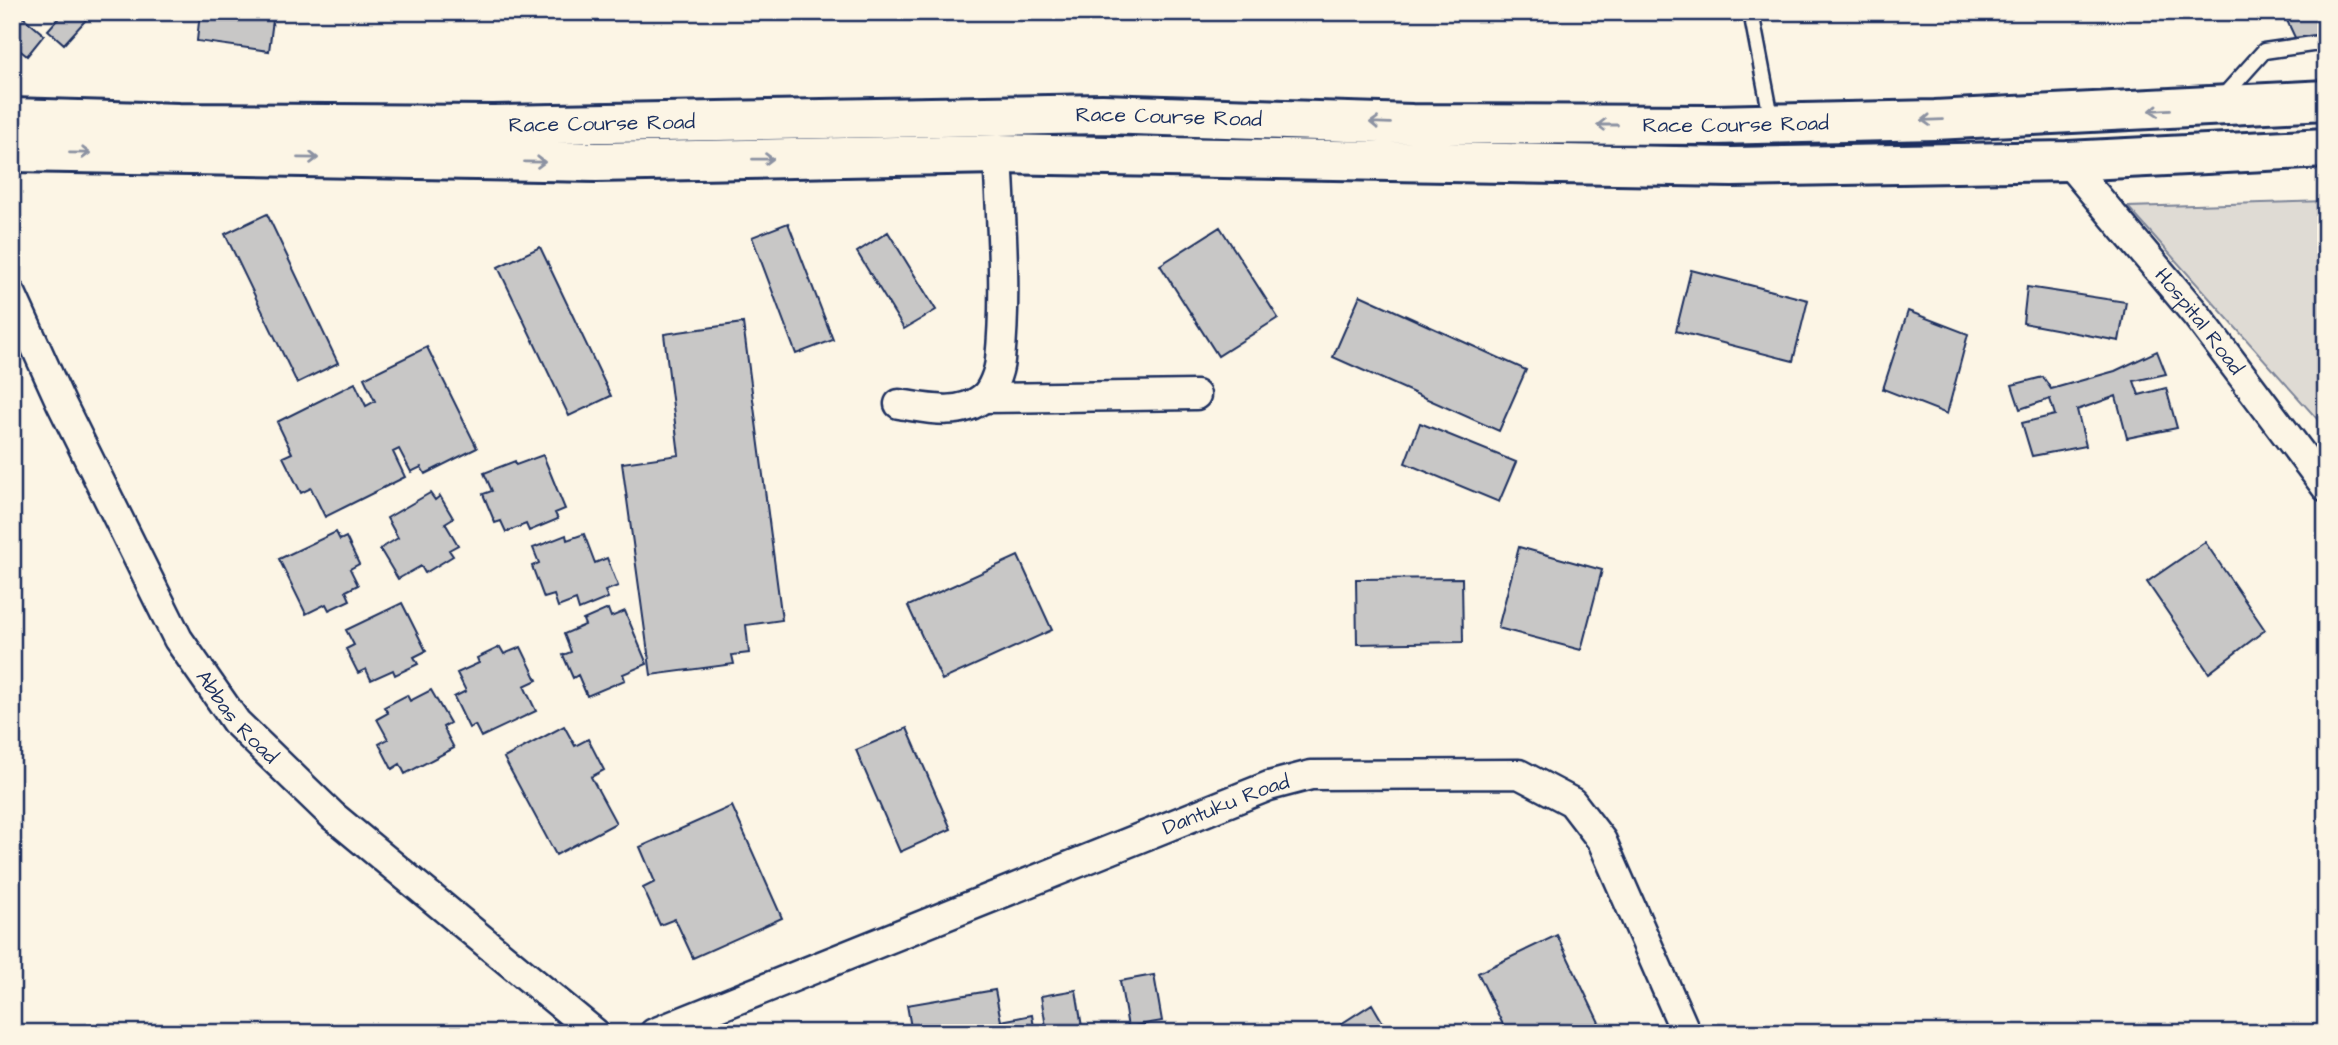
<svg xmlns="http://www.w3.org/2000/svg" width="2338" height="1045" font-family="'Architects Daughter',sans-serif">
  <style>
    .green { fill: #dfdbd4; stroke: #7d8599; stroke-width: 2 }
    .building { fill: #c8c7c6; stroke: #1b2f5e; stroke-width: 2 }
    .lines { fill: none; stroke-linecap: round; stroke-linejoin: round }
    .lane-casing { stroke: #1b2f5e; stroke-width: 19 }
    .street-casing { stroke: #1b2f5e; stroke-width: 33 }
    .secondary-casing { stroke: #1b2f5e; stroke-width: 44 }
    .lane { stroke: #fcf5e5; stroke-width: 14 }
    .street { stroke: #fcf5e5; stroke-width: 28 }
    .secondary { stroke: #fcf5e5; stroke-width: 38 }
    .oneway { stroke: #8c92a2 }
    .labels { text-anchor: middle; stroke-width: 7; stroke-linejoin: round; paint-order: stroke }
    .street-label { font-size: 21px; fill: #1b2f5e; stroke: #fcf5e5 }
  </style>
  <rect width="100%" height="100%" fill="#fcf5e5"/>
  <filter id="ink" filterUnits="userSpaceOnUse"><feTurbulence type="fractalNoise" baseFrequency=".0143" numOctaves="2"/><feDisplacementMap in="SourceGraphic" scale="14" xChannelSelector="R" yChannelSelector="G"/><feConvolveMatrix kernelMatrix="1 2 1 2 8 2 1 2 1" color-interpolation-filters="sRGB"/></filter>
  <g filter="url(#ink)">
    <!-- green -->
    <path class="green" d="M2326 201V429L2128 207Z"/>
    <!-- building -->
    <path class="building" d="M12 12H17L44 35 27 56 12 44Z
      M64 12H93L64 44 48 30Z
      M200 12H274L269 51 197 41Z
      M2283 12H2326V42L2298 44Z
      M267 214 338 363 297 383 225 234Z
      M788 223 833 340 796 354 752 237Z
      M1220 227 1278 318 1218 356 1160 265Z
      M888 232 936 310 904 329 857 252Z
      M540 247 611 396 569 416 498 267Z
      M1691 270 1808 300 1793 361 1676 331Z
      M2027 287 2126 302 2119 341 2023 323Z
      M1360 295 1526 370 1499 431 1333 357Z
      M1908 311 1968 334 1947 414 1883 389Z
      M743 323 782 620 746 625 749 653 732 655 734 664 651 675 622 463 679 455 664 334Z
      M427 347 477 448 425 474 421 467 411 472 399 449 393 452 405 477 325 517 311 488 301 493 283 457 292 453 277 422 355 383 366 406 375 401 364 378Z
      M2157 351 2166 374 2134 381 2139 395 2166 388 2177 428 2127 438 2116 396 2077 410 2086 446 2032 456 2022 423 2055 415 2050 399 2020 409 2012 385 2043 377 2051 389 2115 371Z
      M1420 423 1516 462 1499 502 1405 463Z
      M543 455 565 509 555 513 558 519 529 531 526 524 506 532 501 521 495 523 483 494 492 491 484 473 515 461 516 465Z
      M430 493 435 500 440 496 453 518 445 523 458 545 449 550 453 556 425 573 421 566 398 579 380 549 398 538 387 518Z
      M336 532 340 540 346 537 359 564 350 569 358 585 346 591 350 600 329 610 326 604 306 614 279 559Z
      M584 534 595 563 607 558 618 586 605 591 608 598 579 610 576 600 558 607 554 595 544 598 532 566 539 563 533 548 566 535 567 540Z
      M2205 542 2265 630 2209 673 2147 582Z
      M1519 547 1602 570 1581 650 1498 628Z
      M1018 556 1052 630 942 680 908 606Z
      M1462 578 1463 642 1357 644 1356 579Z
      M402 603 426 651 414 657 418 664 395 675 393 670 371 680 366 669 358 673 346 649 354 645 346 630Z
      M608 609 611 617 625 611 647 664 623 674 625 680 587 696 578 675 573 678 563 655 571 652 564 634 585 625 583 620Z
      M500 647 504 654 521 647 537 680 524 686 536 711 481 737 475 725 469 728 454 697 466 691 457 673 479 663 477 658Z
      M431 690 450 723 443 727 454 748 405 774 400 764 392 769 379 744 388 739 377 719 388 713 384 707 407 695 410 701Z
      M564 726 575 746 588 739 604 770 591 777 616 823 556 855 504 758Z
      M907 728 951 829 900 852 856 750Z
      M732 806 782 918 693 958 675 919 660 925 643 888 655 882 640 847Z
      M1557 935 1604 1033H1507L1478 973Z
      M1154 975 1162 1021 1128 1027 1120 981Z
      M995 990 1001 1021 1032 1015 1035 1033H912L907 1005Z
      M1076 990 1083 1033H1047L1041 996Z
      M1372 1004 1389 1033H1327Z
      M338 1024 347 1033H331Z"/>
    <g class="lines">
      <defs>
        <path id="lane" d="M1751 12 1772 122
          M2220 100 2264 51 2326 42"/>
        <g id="street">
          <path id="s1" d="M2067 161 2198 317 2326 487"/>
          <path id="s2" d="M12 295 61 403 178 639 236 722 333 816 595 1033"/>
          <path d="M983 398 1196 395"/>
          <path d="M899 404C925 408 959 417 983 398 992 391 999 372 1000 360 1007 294 1001 220 998 154"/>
          <path id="s3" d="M654 1033 1269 786 1311 775 1519 774 1572 802 1602 841 1686 1033"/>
        </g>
        <g id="secondary">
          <path id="s4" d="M12 118 179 123 494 125 1102 114 1412 124 1714 125 1935 120 2326 100"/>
          <path d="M12 152 596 162 998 154 1732 167 2067 161 2326 148"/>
        </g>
      </defs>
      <!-- lane casing -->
      <use href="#lane" class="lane-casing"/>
      <!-- street casing -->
      <use href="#street" class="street-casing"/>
      <!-- secondary casing -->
      <use href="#secondary" class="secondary-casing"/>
      <!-- lane -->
      <use href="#lane" class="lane"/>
      <!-- street -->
      <use href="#street" class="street"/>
      <!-- secondary -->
      <use href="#secondary" class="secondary"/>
    </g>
    <!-- one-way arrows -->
    <defs><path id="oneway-shaft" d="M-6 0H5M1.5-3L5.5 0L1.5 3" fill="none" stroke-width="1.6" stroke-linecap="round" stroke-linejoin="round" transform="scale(1.75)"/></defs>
    <g class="oneway">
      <use href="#oneway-shaft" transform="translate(2160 110) rotate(177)"/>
      <use href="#oneway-shaft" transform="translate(1932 120) rotate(178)"/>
      <use href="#oneway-shaft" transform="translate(1380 123) rotate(-178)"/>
      <use href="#oneway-shaft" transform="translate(1607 125) rotate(-180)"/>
      <use href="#oneway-shaft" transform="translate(80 153) rotate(1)"/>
      <use href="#oneway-shaft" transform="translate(308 158) rotate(1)"/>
      <use href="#oneway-shaft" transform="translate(763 159) rotate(-1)"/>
      <use href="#oneway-shaft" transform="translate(535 162) rotate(1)"/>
    </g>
  </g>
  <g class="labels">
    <!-- street labels -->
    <g class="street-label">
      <text dy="7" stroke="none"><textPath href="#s4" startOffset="1157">Race Course Road</textPath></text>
      <text dy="7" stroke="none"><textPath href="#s4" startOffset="590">Race Course Road</textPath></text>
      <text dy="7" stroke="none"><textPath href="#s4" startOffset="1724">Race Course Road</textPath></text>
      <text dy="7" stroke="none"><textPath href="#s1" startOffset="208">Hospital Road</textPath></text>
      <text dy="7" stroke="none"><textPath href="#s2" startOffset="480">Abbas Road</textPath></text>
      <text dy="7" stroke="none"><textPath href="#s3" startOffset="616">Dantuku Road</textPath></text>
    </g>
  </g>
  <!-- margin -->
  <rect width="2338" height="1045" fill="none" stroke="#fcf5e5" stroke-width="42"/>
  <rect x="21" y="21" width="2296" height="1003" fill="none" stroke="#1b2f5e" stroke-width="2.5" filter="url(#ink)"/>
</svg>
